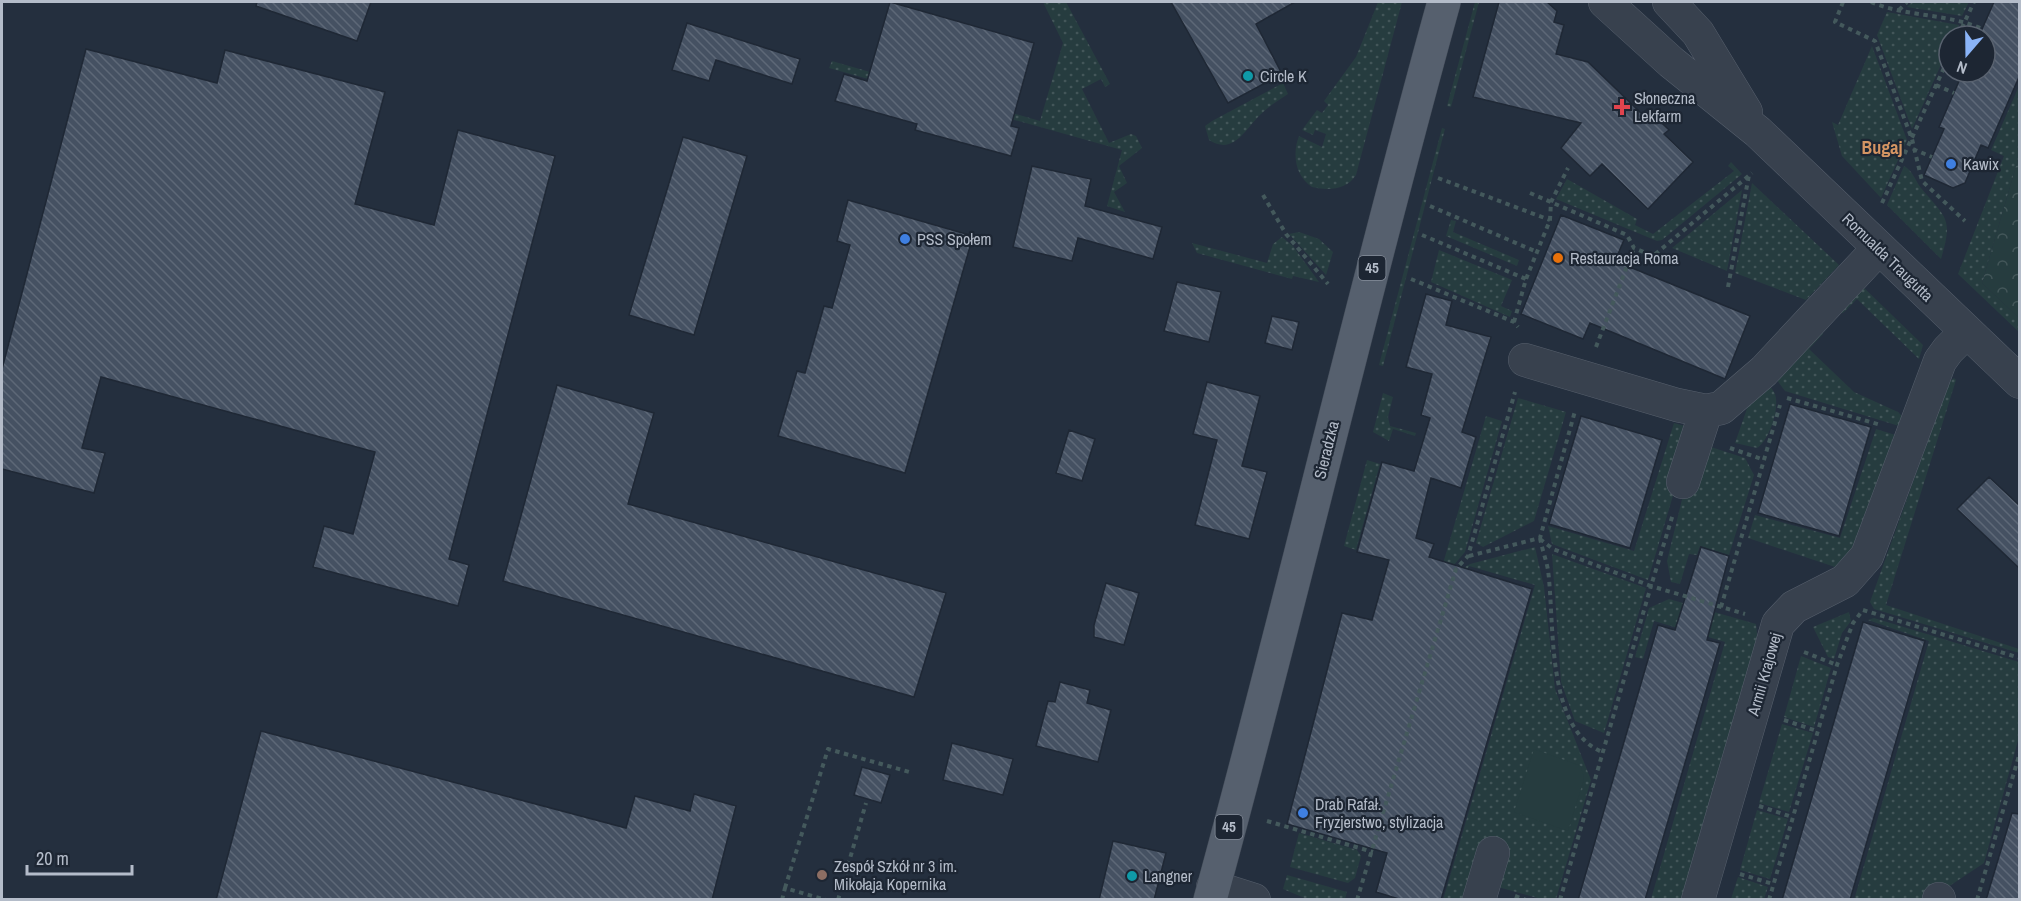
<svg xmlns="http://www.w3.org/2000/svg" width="2021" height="901" font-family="'Archivo Narrow',sans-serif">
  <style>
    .grass { fill: url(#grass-dots) }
    .forest { fill: url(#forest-crowns) }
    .park { fill: #263c3f }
    .building { fill: url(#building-back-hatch); stroke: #1f2835; stroke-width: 1.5 }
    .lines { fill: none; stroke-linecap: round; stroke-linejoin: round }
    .minor-casing { stroke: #565f6c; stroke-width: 34 }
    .major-casing { stroke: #414a57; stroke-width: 34 }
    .path { stroke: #44595c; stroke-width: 4; stroke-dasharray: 4.5 4.5; stroke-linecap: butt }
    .minor { stroke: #38414e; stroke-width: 33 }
    .major { stroke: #56606e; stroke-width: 33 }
    .culture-dot { fill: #0f9aa8; stroke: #1d2633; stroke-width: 2 }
    .health-dot { fill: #e0444e; stroke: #1d2633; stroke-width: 2 }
    .shop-dot { fill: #3f7fe0; stroke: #1d2633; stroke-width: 2 }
    .food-dot { fill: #e8710a; stroke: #1d2633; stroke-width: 2 }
    .education-dot { fill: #8d6e63; stroke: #1d2633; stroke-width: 2 }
    .labels { text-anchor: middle; stroke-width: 4.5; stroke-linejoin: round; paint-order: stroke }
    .shield { fill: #1d2633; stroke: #878f9c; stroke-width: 1.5 }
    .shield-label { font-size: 15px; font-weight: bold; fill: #b4bcc9 }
    .poi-label { font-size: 16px; fill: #b4bcc9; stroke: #1d2633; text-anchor: start }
    .street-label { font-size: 16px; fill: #b4bcc9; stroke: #1d2633 }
    .neighbourhood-label { font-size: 18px; font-weight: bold; fill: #d59563; stroke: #1d2633 }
  </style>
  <defs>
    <pattern id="grass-dots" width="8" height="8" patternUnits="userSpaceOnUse" patternTransform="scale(1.5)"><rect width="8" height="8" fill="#263c3f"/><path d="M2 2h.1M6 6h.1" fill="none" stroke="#435659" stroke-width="1.8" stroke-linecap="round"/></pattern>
    <pattern id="forest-crowns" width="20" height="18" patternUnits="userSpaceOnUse" patternTransform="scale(1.5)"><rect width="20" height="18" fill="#263c3f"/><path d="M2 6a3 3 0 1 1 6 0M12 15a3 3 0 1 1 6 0" fill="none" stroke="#435659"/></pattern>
    <pattern id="building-back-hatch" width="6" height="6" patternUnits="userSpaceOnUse" patternTransform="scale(1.5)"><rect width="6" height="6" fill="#455162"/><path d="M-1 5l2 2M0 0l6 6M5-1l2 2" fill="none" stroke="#5d6877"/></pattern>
  </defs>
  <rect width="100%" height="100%" fill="#242f3e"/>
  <!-- grass -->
  <path class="grass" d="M1043 2H1066L1110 84 1105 87 1101 79 1082 89 1109 143 1131 134 1136 136 1142 148 1119 166 1127 183 1114 192 1125 212 1107 206 1122 150 829 68 832 61 1040 121 1063 43Z
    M1378 2H1402L1356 175C1347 190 1328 191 1312 187 1295 176 1292 154 1299 136L1322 147 1326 134 1315 130 1313 135 1302 130 1317 110 1322 113 1328 105 1324 101 1356 57Z
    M1475 2H1479L1451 107 1447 106Z
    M1912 2H1969L1962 16 1907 7Z
    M1887 12 1959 25 1954 36H1949V47L1912 129 1877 35Z
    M1872 46 1907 140 1881 198 1842 156 1832 122 1838 125Z
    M1283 83 1288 94C1279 100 1269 106 1261 114 1245 129 1234 156 1209 140L1205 126 1212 121Z
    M2019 86V156L1982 283 2019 318V332L1958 274 2004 156 1991 150Z
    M1442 128 1445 129 1383 366 1379 365Z
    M1731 162 1742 174 1662 240 1657 241 1556 199 1567 179 1637 219 1635 225 1653 234 1734 171 1728 166Z
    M1904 166C1913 171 1915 180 1921 188 1947 219 1953 218 1941 259L1887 205Z
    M1752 183 1839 265 1806 300 1735 273Z
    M1742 190 1727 271 1672 248Z
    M1451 220 1456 221 1453 232 1519 260 1517 266 1446 236Z
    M1299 232 1319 239 1333 252 1326 275 1289 234Z
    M1282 237 1293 246 1319 282 1293 276 1292 279 1197 253 1192 243 1267 263 1273 244Z
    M1439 250 1512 280 1501 306 1512 311 1510 317 1431 282Z
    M1860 284 1923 345 1919 359 1857 299 1843 313H1837Z
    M1820 328 1823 334 1809 349 1854 392 1898 412 1903 417 1899 426 1785 391 1773 375Z
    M1954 378 1956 380 1886 605 2019 649V653L1874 609 1870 602 1949 382Z
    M1767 381C1769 385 1773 390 1775 394 1780 408 1769 441 1757 448L1735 443 1750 400Z
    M1383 393 1393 397 1388 417 1390 426 1416 433 1415 436 1393 429 1389 441 1373 432Z
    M1518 398 1566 412 1534 521 1483 547 1476 543Z
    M1486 416 1502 421 1465 552 1453 566 1372 840 1361 845Z
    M1674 423 1688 427V445L1648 580 1552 544 1548 526 1634 551Z
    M1876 429 1902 437 1867 527 1838 568 1748 538 1755 515 1840 538Z
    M1711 447 1745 458 1754 475 1729 555 1700 546 1697 555 1689 554 1680 584 1671 582 1667 561 1686 483 1699 487Z
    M1367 460 1380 464 1356 550 1344 546Z
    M1535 547 1544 587 1555 689 1591 780 1556 899H1541L1494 886 1467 899 1443 900 1535 585 1469 566 1467 570 1462 569 1470 564Z
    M1552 554 1646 588 1604 733 1575 721 1561 682Z
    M1669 599 1756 624 1759 652 1686 899H1651L1725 642 1654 621 1643 659 1635 657 1649 608Z
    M1849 612 1851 621 1842 633 1834 659 1828 657 1813 627Z
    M1874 618 2019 662V737L1984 863 1930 899 1854 900 1929 641 1868 620Z
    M1801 656 1831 668 1814 727 1784 717Z
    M1782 724 1813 733 1789 812 1759 803Z
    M1757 810 1788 819 1770 879 1740 870Z
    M1299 833 1357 850 1361 856 1355 878 1348 883 1290 867Z
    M1287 875 1347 892 1345 899H1307L1283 889Z
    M1738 877 1768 887 1764 899H1731Z"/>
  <!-- forest -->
  <path class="forest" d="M2019 156 2020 318H2019L1982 283Z"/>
  <!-- park -->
  <path class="park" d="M1534 749 1581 766 1584 779 1568 831 1514 812Z"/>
  <!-- building -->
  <path class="building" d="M257 2H371L357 41 256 6Z
    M890 2 1034 43 1011 126 1019 128 1011 156 915 130 917 124 835 101 844 74 867 81Z
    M1171 2H1295L1256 24 1282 74 1228 103Z
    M1499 2H1547L1557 11 1554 22 1564 25 1556 54 1588 62 1642 114 1647 109 1669 130 1664 134 1693 162 1648 209 1602 164 1590 176 1561 148 1581 123 1473 97Z
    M1994 2H2019V77L1988 148 1981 145 1965 183 1953 188 1924 175 1944 129 1939 127 1963 72H1985V36H1979Z
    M687 23 800 59 792 84 716 60 709 81 672 70Z
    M86 49 217 83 225 50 385 92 355 204 434 225 458 130 555 156 449 559 469 565 458 606 313 567 324 526 353 534 375 452 101 377 82 448 105 453 94 493 2 469V369Z
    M683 137 747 156 694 335 629 315Z
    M1032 166 1091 179 1085 206 1162 227 1153 259 1078 238 1072 261 1013 247Z
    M848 200 973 236 905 473 778 436 797 371 805 373 824 306 832 308 850 245 837 241Z
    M1561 215 1624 240 1615 261 1750 316 1725 379 1590 323 1583 339 1521 314Z
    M1177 282 1221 292 1209 342 1164 331Z
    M1426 294 1452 301 1446 325 1491 337 1462 432 1476 437 1461 488 1431 478 1416 538 1434 544 1429 557 1532 589 1441 900H1402L1376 892 1387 853 1287 824 1342 613 1372 620 1389 560 1357 552 1382 462 1414 471 1430 418 1421 415 1432 374 1406 367Z
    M1272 316 1299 322 1292 350 1265 343Z
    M1207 382 1260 396 1242 466 1267 472 1249 539 1195 525 1217 440 1193 434Z
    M557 385 654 413 628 504 946 593 914 697 503 581Z
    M1790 404 1871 427 1839 536 1758 513Z
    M1581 416 1662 440 1630 548 1549 524Z
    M1069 430 1095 439 1082 481 1056 473Z
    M1989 477 2019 505V568L1957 509Z
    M1701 547 1729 556 1707 640 1720 643 1645 900H1578L1658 625 1675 630Z
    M1106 583 1139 593 1124 645 1094 637V625Z
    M1863 622 1925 641 1850 900H1782Z
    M1060 682 1090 690 1087 703 1111 710 1098 762 1036 746 1048 701 1055 702Z
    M261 731 626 828 635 796 690 811 694 794 736 806 712 900H216Z
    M952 743 1013 759 1003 795 943 780Z
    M862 767 890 775 881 803 854 795Z
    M2012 813 2019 814V900H1986Z
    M1113 841 1166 853 1154 900H1099Z"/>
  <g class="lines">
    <defs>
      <path id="minor" d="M1605 2 1671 62 1758 132 2020 382
        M1669 2 1698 33 1746 112
        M1525 360 1677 405 1706 411 1721 408 1764 371 1878 249
        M1683 482 1706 411
        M1213 887 1254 900
        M1479 900 1493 853
        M1698 900 1778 624 1794 607 1845 581 1867 556 1940 361 1948 350 1966 332
        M1939 900V899"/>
      <path id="major" d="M1210 900C1292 601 1361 300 1444 2"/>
    </defs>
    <!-- minor casing -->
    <use href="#minor" class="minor-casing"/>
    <!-- major casing -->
    <use href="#major" class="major-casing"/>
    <!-- path -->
    <path class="path" d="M1843 2 1835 22 1875 41 1912 139 1922 181 1965 221
      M1871 2C1906 17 1947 13 1982 29
      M1899 10 1907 2
      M1958 36 1974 2
      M1936 85 1954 93
      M1913 149 1932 157
      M1438 178 1550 220
      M1530 193 1627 235 1634 248 1653 256 1752 173
      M1263 195 1286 234 1328 284
      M1882 203 1949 57
      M1430 206 1537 252
      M1422 235 1526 279
      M1411 279 1514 322 1518 327
      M1728 287 1749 175
      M1514 322 1526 279 1550 220 1551 202 1568 168
      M1596 347 1634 248
      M1787 398 1881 425
      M1730 448 1764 460
      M1540 538C1542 549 1546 559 1548 570 1555 622 1545 728 1602 752
      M1540 539 1553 549 1651 586 1673 514
      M1469 556 1540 538 1575 411
      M1721 607 1780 405
      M1804 652 1837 665
      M1784 720 1817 731
      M1759 806 1792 817
      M1267 821 1373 852
      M1740 874 1773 884
      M785 888 828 749 913 773
      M1515 896 1526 900
      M782 900 785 888 826 900
      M838 900 866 803
      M1357 900 1456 569 1468 556 1515 392
      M1560 900 1651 586 1745 614
      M1769 900 1837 665 1853 623 1863 610 2020 658
      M1977 900 2020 752"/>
    <!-- minor -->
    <use href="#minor" class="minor"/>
    <!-- major -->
    <use href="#major" class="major"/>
  </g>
  <!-- markers -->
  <g class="culture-dot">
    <circle cx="1248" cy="76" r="6"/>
    <circle cx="1132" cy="876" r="6"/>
  </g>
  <path class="health-dot" d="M1619 98h6v6h6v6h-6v6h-6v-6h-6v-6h6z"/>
  <g class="shop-dot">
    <circle cx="1951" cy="164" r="6"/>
    <circle cx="905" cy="239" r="6"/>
    <circle cx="1303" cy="813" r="6"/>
  </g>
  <circle class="food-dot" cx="1558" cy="258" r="6"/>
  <circle class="education-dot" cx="822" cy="875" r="6"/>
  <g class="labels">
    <!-- shield labels -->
    <g class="shield">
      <rect x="1358.5" y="256" width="27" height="24" rx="4.5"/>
      <rect x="1215.5" y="815" width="27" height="24" rx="4.5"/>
    </g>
    <g class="shield-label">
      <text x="1372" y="273">45</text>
      <text x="1229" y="832">45</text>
    </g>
    <!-- poi labels -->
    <g class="poi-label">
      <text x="1260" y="82">Circle K</text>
      <text x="1634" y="104">Słoneczna<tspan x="1634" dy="18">Lekfarm</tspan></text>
      <text x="1963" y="170">Kawix</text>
      <text x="917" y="245">PSS Społem</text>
      <text x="1570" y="264">Restauracja Roma</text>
      <text x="1315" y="810">Drab Rafał.<tspan x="1315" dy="18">Fryzjerstwo, stylizacja</tspan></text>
      <text x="834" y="872">Zespół Szkół nr 3 im.<tspan x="834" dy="18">Mikołaja Kopernika</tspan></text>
      <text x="1144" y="882">Langner</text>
    </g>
    <!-- street labels -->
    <g class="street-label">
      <text transform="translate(1888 257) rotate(44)" y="6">Romualda Traugutta</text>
      <text transform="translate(1326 450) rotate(-76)" y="6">Sieradzka</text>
      <text transform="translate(1764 674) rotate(-74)" y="6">Armii Krajowej</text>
    </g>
    <!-- neighbourhood labels -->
    <g class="neighbourhood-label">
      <text x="1882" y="154">Bugaj</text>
    </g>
  </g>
  <!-- border -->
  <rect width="2021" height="901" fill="none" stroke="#b4bcc9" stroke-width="6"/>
  <!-- north arrow -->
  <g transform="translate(1967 54) rotate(200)"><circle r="28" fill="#1d2633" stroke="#59626f" stroke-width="1.5"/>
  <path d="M0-4.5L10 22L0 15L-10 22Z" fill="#8ab4f8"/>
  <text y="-9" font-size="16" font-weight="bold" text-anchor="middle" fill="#b4bcc9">N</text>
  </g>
  <!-- scale -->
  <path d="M27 865v9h105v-9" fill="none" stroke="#b4bcc9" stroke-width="3"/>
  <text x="36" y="865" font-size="18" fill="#b4bcc9" stroke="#1d2633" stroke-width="4.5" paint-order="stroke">20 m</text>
</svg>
